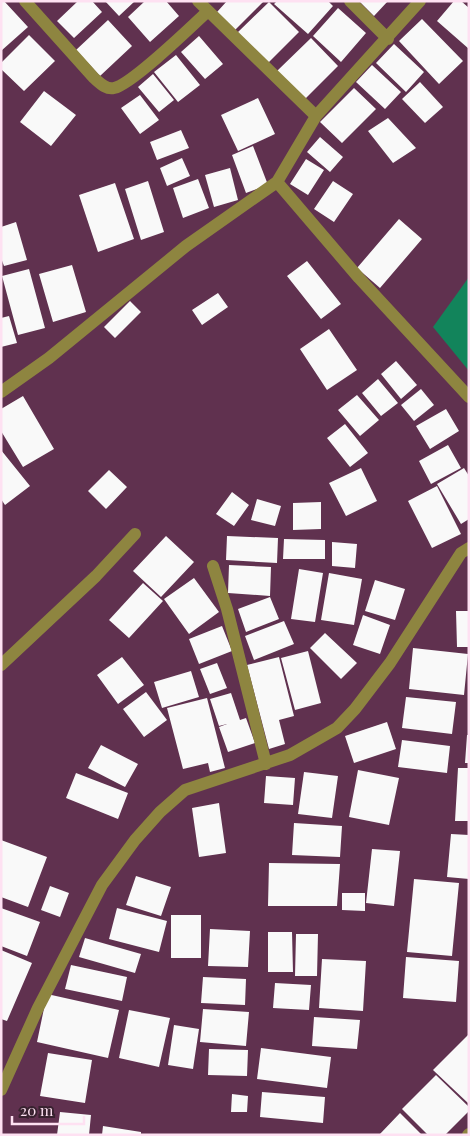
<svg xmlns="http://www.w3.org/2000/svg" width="470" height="1136" font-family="'Playfair Display',serif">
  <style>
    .green { fill: #12845b }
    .building { fill: #f9f9f9 }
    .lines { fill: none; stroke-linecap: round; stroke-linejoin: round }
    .minor { stroke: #8e8540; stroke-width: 12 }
  </style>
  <rect width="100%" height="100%" fill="#60314f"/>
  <!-- green -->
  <path class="green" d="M469 277V371L433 327Z"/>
  <!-- building -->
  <path class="building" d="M1 1H4L28 27 1 51Z
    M78 1H92L102 12 74 38 57 21Z
    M105 1H135L119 16Z
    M145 1H166L179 16 150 42 128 17Z
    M227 1H264L235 30 217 12Z
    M277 1H328L333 6 308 34 274 4Z
    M359 1H388L374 16Z
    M454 1H461L469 8V49L437 21Z
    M269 2 299 32 267 64 237 33Z
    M338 8 366 33 341 62 313 36Z
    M422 19 463 61 439 84 399 41Z
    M108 20 132 46 100 76 76 50Z
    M29 35 55 61 24 91 1 69V63Z
    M199 36 223 64 205 79 181 52Z
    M311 38 338 66 305 99 277 71Z
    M394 44 424 72 406 92 376 63Z
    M176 55 200 85 178 102 154 72Z
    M372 65 401 92 385 109 356 82Z
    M153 74 174 100 159 112 138 87Z
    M420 82 443 107 425 123 402 99Z
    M354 88 376 109 342 143 320 122Z
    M44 91 76 115 51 146 20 122Z
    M140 95 159 120 140 134 121 108Z
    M258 98 275 134 238 151 221 115Z
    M388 118 416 148 393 163 368 131Z
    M181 130 189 148 157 160 150 142Z
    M320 137 343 157 330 172 307 152Z
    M253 146 268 185 246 193 232 155Z
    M182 158 190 176 167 186 160 168Z
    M306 159 324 170 308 195 290 184Z
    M230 168 238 200 214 207 205 175Z
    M198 179 209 208 183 218 173 188Z
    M148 181 164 232 141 240 125 189Z
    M333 181 353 194 334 222 314 209Z
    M115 183 134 239 98 252 79 195Z
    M399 219 422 239 380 288 357 268Z
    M16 222 27 260 4 266 1 258V227Z
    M307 261 341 304 321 319 287 276Z
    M72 265 86 312 53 322 39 274Z
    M29 269 45 328 18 335 2 276Z
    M218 293 228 307 202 325 192 310Z
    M130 301 141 312 115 338 104 327Z
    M9 316 17 343 1 347V318Z
    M329 329 357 370 327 390 300 349Z
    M396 361 417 385 401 399 381 374Z
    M378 379 398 403 381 416 362 393Z
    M421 389 434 405 414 421 401 405Z
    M357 395 379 420 360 436 338 410Z
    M23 396 54 449 23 467 1 431V409Z
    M446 409 459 431 430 449 416 426Z
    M345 424 368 453 350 467 327 438Z
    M448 445 461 468 431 484 419 461Z
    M1 450 30 486 5 505 1 499Z
    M361 468 377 501 346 516 329 483Z
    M464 468 469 476V519L461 524 437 484Z
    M109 470 127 487 106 509 88 491Z
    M437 486 461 534 432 548 408 501Z
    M232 492 249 505 234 526 216 514Z
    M257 499 281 506 275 526 251 520Z
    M321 502V529L293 530V503Z
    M166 536 194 562 161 597 133 571Z
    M227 536 278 538 277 563 226 560Z
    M284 539 325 540V559H283Z
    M332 542 357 544 355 568 332 566Z
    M229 565 271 567 270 596 228 593Z
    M299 569 323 573 315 622 291 619Z
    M329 573 362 579 354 625 321 620Z
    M194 578 219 612 189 634 164 599Z
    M375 580 405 589 395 620 365 611Z
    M143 583 163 601 129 638 109 620Z
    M270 597 279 619 246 632 238 609Z
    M456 611H469V647H457Z
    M363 615 390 625 380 654 353 645Z
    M284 621 294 644 254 660 245 636Z
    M222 626 232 651 199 664 189 639Z
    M325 633 357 663 341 679 310 648Z
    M413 648 468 654 464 695 409 689Z
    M308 651 321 703 295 710 281 658Z
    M122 657 144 685 118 704 97 675Z
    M279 657 294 716 279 720 285 744 269 749 247 665Z
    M217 663 227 688 210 694 200 669Z
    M191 671 199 697 162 708 154 682Z
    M146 692 167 720 144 737 123 709Z
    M231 693 240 720 246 718 255 743 228 752 219 727 227 724 219 726 210 699Z
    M406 697 456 702 452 734 402 728Z
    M207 698 225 768 210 772 208 763 183 769 167 708Z
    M387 722 396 749 354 763 345 736Z
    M467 735H469V763H465Z
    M402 740 450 746 447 773 398 767Z
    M101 745 138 764 125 787 88 768Z
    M458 768H469V821H455Z
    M358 770 399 778 389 825 349 817Z
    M304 772 338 776 332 818 298 814Z
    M76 773 128 793 118 819 66 798Z
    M266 776 295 778 293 805 264 803Z
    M219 803 226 853 199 857 192 808Z
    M294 823 342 826 340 857 292 855Z
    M451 834 469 835V879L447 877Z
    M1 840 47 857 28 907 1 897Z
    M372 849 400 851 394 906 366 903Z
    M269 863 340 864 337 906H268Z
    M136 876 171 887 161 916 126 905Z
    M414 879 459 883 452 956 407 952Z
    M50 886 69 893 60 917 41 910Z
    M342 893H365V911L342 910Z
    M1 908 40 922 27 956 1 946Z
    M117 908 167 921 159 952 109 939Z
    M171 915H201V958H171Z
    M210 929 250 931 248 967 208 966Z
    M268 932H292L293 972H268Z
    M296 934H318L317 976H295Z
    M85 938 141 954 135 973 79 957Z
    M1 950 32 963 7 1021 1 1019Z
    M406 957 459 961 456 1002 403 998Z
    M322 959 366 961 363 1011 319 1008Z
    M71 965 127 977 122 1001 65 989Z
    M203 977 246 979 245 1005 201 1003Z
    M275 983 311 985 309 1010 273 1008Z
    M47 994 119 1010 108 1058 37 1042Z
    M203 1009 249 1012 246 1046 200 1042Z
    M129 1010 170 1018 159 1067 119 1058Z
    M314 1017 360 1020 357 1049 312 1046Z
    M174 1025 199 1029 193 1069 168 1065Z
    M469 1034V1104L433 1070Z
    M261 1048 331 1057 327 1088 257 1079Z
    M209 1049 248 1050 247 1076 208 1075Z
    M48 1053 92 1060 85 1103 40 1096Z
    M436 1075 469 1107V1111L445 1135H428L402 1109Z
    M262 1092 325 1097 323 1123 260 1117Z
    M232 1094 248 1096 247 1112H231Z
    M60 1112 91 1115 89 1135H57Z
    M400 1113 422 1135H379Z
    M103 1126 141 1132V1135H102Z"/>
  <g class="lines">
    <!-- minor -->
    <path class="minor" d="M25 1 94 78C100 83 106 90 114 88 132 84 192 26 208 11
      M198 1 316 116
      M350 1 388 39
      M277 182 359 278 469 397
      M1 392 49 358 186 246 277 182 316 116 420 1
      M213 566 227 609 266 764
      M1 665 96 576 135 534
      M1 1090 38 1008 102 885 135 840 160 812 185 790 290 755 337 728 355 709 390 663 461 553 469 548
      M468 1135 469 1134"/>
  </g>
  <!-- border -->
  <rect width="470" height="1136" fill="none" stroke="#fee1f2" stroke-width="5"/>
  <!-- scale -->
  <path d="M12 1116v8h72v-8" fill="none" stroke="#fee1f2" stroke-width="2.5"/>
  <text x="20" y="1116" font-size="15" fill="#fee1f2" stroke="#38222f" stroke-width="4" paint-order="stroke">20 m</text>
</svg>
